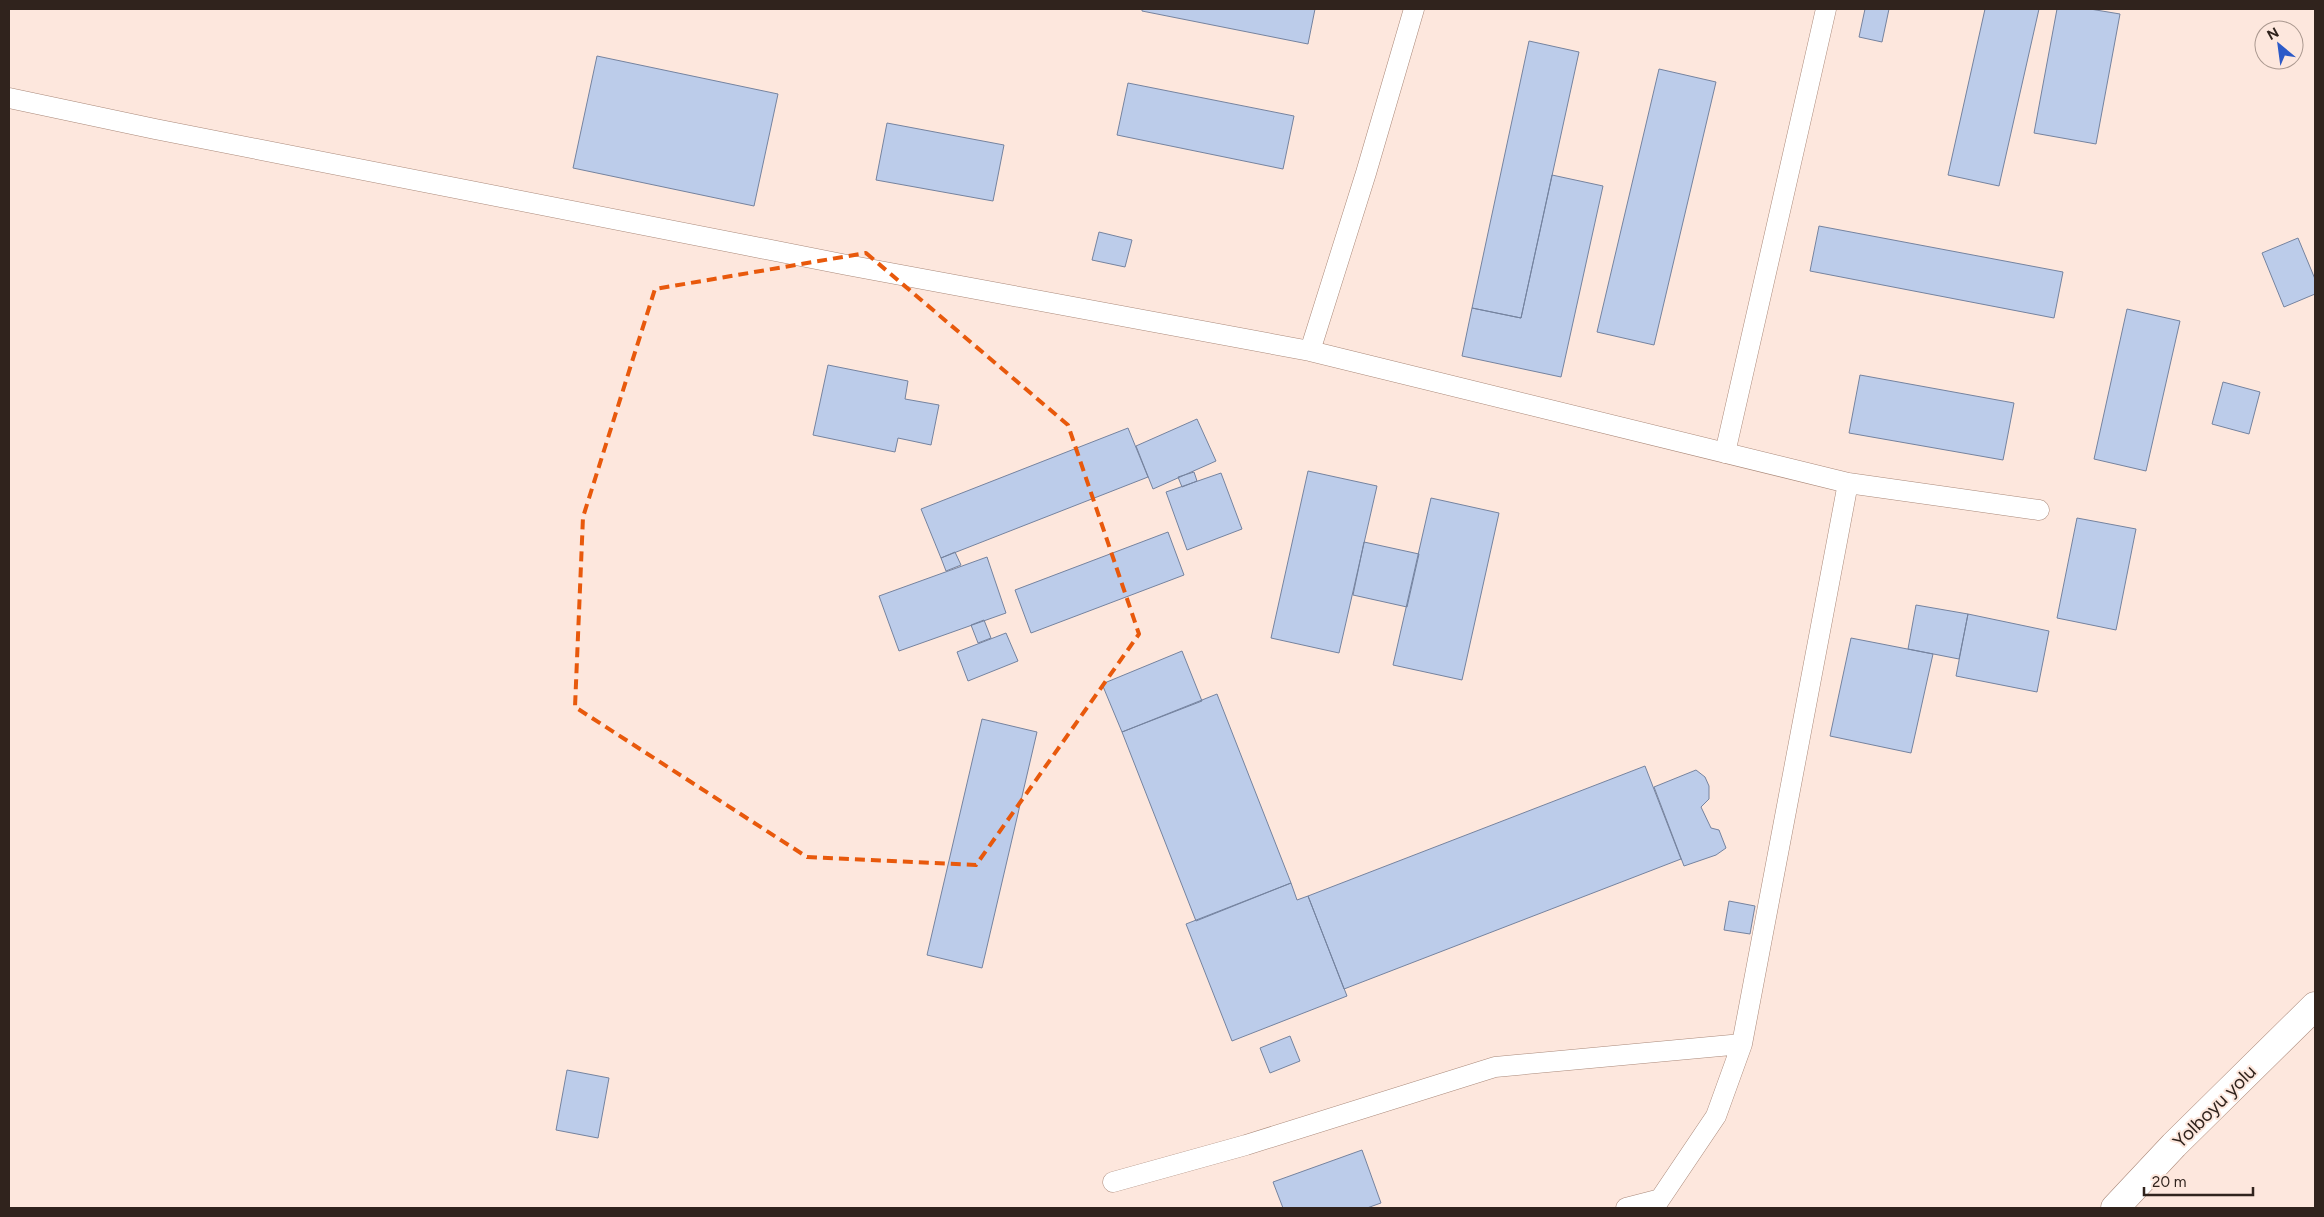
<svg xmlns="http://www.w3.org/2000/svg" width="2324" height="1217" font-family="Figtree,sans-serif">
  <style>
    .building { fill: #bcccea; stroke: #75839f }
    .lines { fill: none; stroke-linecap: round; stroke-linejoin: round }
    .lane-casing { stroke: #aa897a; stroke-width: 21 }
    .secondary-casing { stroke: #aa897a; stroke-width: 29 }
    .lane { stroke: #fff; stroke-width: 20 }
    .secondary { stroke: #fff; stroke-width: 28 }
    .marked { fill: none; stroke: #e8590c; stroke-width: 4; stroke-dasharray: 10 6; stroke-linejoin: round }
    .labels { text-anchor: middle; stroke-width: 4; stroke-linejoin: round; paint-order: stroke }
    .street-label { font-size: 19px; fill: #30231d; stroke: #fde7dd }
  </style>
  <rect width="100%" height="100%" fill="#fde7dd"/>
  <!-- building -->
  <path class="building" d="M1142 9H1315L1308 44 1142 11Z
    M1865 9H1889L1882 42 1859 37Z
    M1985 9H2039L1999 186 1948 175Z
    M2057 9H2090L2120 14 2096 144 2034 133Z
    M1529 41 1579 52 1521 318 1472 308Z
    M597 56 778 94 754 206 573 168Z
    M1659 69 1716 82 1654 345 1597 332Z
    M1128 83 1294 116 1283 169 1117 135Z
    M887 123 1004 145 993 201 876 180Z
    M1552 175 1603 186 1561 377 1462 356 1472 308 1521 318Z
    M1819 226 2063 272 2054 318 1810 271Z
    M1099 232 1132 240 1125 267 1092 260Z
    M2298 238 2315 279V294L2284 307 2262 253Z
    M2127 309 2180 321 2146 471 2094 459Z
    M828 365 908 381 905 399 939 405 931 445 898 438 895 452 813 435Z
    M1860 375 2014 403 2003 460 1849 433Z
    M2223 382 2260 392 2249 434 2212 424Z
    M1197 419 1216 461 1153 489 1136 446Z
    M1128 428 1148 477 941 558 921 509Z
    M1308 471 1377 486 1339 653 1271 638Z
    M1194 472 1197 481 1182 487 1178 477Z
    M1221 473 1242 529 1187 550 1166 492Z
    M1431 498 1499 513 1462 680 1393 665Z
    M2077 518 2136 529 2116 630 2057 618Z
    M1168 532 1184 575 1031 633 1015 590Z
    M1364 542 1419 554 1407 607 1353 595Z
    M955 552 961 565 946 571 941 558Z
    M987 557 1006 613 899 651 879 596Z
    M1916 605 1968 614 1959 659 1908 649Z
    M1968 614 2049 631 2037 692 1956 676Z
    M984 620 991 638 978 643 971 625Z
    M1006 633 1018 661 968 681 957 652Z
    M1851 638 1933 654 1911 753 1830 736Z
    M1182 651 1202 701 1122 732 1102 684Z
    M1217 694 1291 883 1196 921 1122 732Z
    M982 719 1037 732 982 968 927 955Z
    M1645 766 1681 859 1344 989 1308 896Z
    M1696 770 1705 777 1709 786V799L1701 807 1711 828 1719 830 1726 848 1716 855 1684 866 1654 787Z
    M1291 883 1297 900 1308 896 1347 996 1232 1041 1186 924Z
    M1729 901 1755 906 1750 934 1724 930Z
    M1290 1036 1300 1061 1270 1073 1260 1048Z
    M567 1070 609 1078 598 1138 556 1130Z
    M1362 1150 1381 1203 1367 1208H1283L1273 1182Z"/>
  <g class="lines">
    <defs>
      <path id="lane" d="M9 98 155 129 847 265 1310 351 1848 483 2039 510
        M1310 351 1366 173 1414 9
        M1725 453 1826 9
        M1113 1182 1246 1145 1495 1067 1742 1044
        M1626 1208 1657 1200
        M1654 1208 1716 1116 1742 1044 1848 483"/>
      <path id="secondary" d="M2115 1208 2174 1145 2315 1006"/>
    </defs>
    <!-- lane casing -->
    <use href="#lane" class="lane-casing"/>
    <!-- secondary casing -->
    <use href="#secondary" class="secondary-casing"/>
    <!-- lane -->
    <use href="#lane" class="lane"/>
    <!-- secondary -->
    <use href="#secondary" class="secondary"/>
  </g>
  <!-- marked area -->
  <path class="marked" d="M866 253 1068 425 1139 634 976 865 807 857 575 707 583 517 655 289Z"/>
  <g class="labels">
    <!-- street labels -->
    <g class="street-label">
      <text transform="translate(2214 1106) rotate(-45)" y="7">Yolboyu yolu</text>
    </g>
  </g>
  <!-- border -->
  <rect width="2324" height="1217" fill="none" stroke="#30231d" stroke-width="20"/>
  <!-- north arrow -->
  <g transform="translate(2279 45) rotate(331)"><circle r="24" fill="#fde7dd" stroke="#ab9990"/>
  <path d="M0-4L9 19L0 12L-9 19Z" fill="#2c5ac8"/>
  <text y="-8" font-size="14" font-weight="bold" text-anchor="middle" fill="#30231d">N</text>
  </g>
  <!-- scale -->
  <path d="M2144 1187v8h109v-8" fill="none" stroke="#30231d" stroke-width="2.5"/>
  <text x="2152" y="1187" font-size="15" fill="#30231d" stroke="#fde7dd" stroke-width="4" paint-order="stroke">20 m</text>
</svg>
